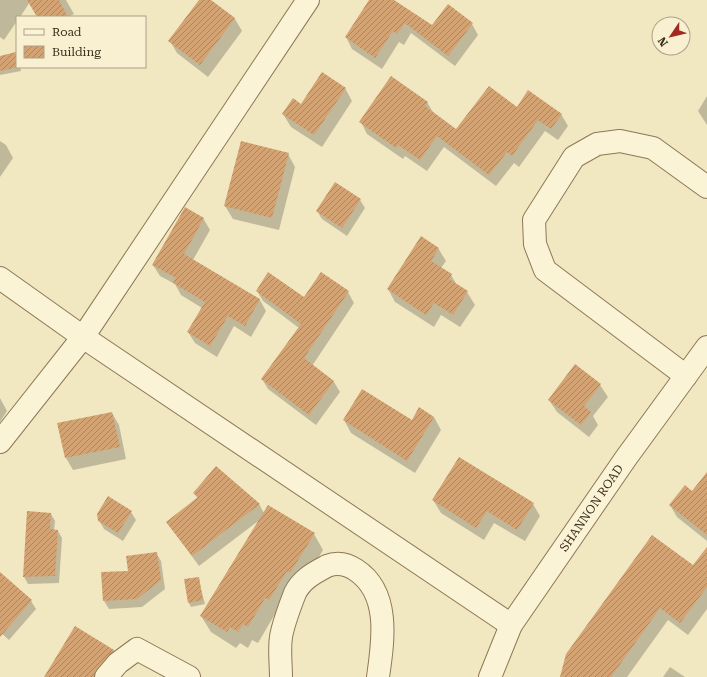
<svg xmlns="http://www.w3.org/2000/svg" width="707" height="677" font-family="'Roboto Serif',serif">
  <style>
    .shadow { fill: #0003 }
    .building { fill: url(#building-hatch) }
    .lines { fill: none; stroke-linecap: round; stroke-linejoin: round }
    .minor-casing { stroke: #8d7857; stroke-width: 24 }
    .minor { stroke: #fbf3d5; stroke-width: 22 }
    .labels { text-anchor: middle; stroke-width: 3.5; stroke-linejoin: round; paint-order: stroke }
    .street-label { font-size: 12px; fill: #3b2e1d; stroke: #f8f0d1 }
  </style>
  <defs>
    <pattern id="building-hatch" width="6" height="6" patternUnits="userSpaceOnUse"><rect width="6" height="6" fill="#d3a374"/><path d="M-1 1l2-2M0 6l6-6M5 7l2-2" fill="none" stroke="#ac855f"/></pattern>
  </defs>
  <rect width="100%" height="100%" fill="#f1e7c1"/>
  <!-- shadow -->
  <path class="shadow" d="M0 0H66L74 14 68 17H38L30 2 20 17H17V21L4 40 0 37Z
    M201 0H210L235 19 242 31 208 77 177 53 170 41Z
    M370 0H392L432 26 472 24 478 35 455 66 411 33 404 45 399 42 382 69 352 49 346 37Z
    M15 53 17 56V67H20L21 71 0 75V57Z
    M345 88 352 101 322 147 291 127 283 114 301 105Z
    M707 96V125L698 111Z
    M427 102 434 114 457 130 517 108 561 114 568 126 558 140 545 131 519 167 514 163 496 186 444 147 427 171 405 156 403 159 367 134 361 122Z
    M0 141 6 145 13 158 0 177Z
    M288 154 295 167 279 230 233 219 225 206Z
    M360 200 365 208 347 236 322 219 317 211Z
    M203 218 210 230 193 260 260 300 266 311 251 337 234 326 217 357 195 343 188 332 202 308 181 295 175 284 160 276 153 265Z
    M438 248 446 261 441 268 451 275 457 285 467 292 475 305 460 327 441 315 434 327 395 302 388 289Z
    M257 291 304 298 348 292 354 303 312 366 334 382 340 392 316 425 268 389 262 379 299 328 263 301Z
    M600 385 608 397 593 416 598 425 589 437 557 412 549 400Z
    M0 398 7 411 0 422Z
    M112 413 119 425 126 459 73 470 66 458Z
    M434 417 441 430 415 473 351 433 344 420 412 421Z
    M707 474V541L677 517 670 505 693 492Z
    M194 493 259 504 264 513 314 534 323 550 300 589 278 616 275 614 258 643 252 640 248 648 240 643 236 648 211 632 201 616 261 519 199 566 167 522 198 499Z
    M433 500 533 504 540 516 525 541 494 523 484 540 441 513Z
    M131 512 136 520 123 541 104 529 99 520Z
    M51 514 55 521 54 531H58L62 538 59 583 28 584 24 577Z
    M707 549V609L688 635 668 620 627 677H561L694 567Z
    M156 553 161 561 165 589 142 607 109 609 104 601 129 571Z
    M198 578 205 604 191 607 189 603Z
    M0 587 31 601 36 609 9 640 0 632Z
    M75 627 114 651 123 667 113 677H45Z
    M670 667 685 677H663Z"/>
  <!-- building -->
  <path class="building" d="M27 0H59L68 17H37Z
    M199 0H211L235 18 200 65 168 41Z
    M369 0H394L432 25 448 4 473 23 448 56 405 23 397 34 393 31 375 58 345 37Z
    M16 52 17 67H19L0 71V56Z
    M322 72 346 88 314 135 282 114 293 98 301 104Z
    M391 76 428 102 425 106 456 129 489 86 517 107 528 90 562 114 551 129 538 120 512 156 507 152 489 175 437 136 420 160 398 145 396 148 359 122Z
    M241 141 289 153 272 218 224 206Z
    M335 182 361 199 342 228 316 211Z
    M185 207 204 218 184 254 260 299 245 326 228 316 210 346 187 332 205 302 173 283 176 278 152 265Z
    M421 236 439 248 431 261 452 274 449 279 468 291 453 315 434 303 426 315 387 289Z
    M268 272 304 297 321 272 349 291 304 358 334 381 309 415 261 379 301 324 256 291Z
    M575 364 601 384 584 406 591 412 581 425 548 400Z
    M362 389 412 420 419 407 434 417 407 461 343 420Z
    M112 412 120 447 65 458 57 423Z
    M459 457 534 503 517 530 487 511 476 528 432 500Z
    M216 466 260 504 192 556 166 522 198 497 193 493Z
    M707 472V535L669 505 685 485 692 491Z
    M108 496 132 511 118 533 98 521 97 514Z
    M268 505 315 533 290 573 287 571 269 600 265 598 248 627 243 624 238 632 230 627 227 632 200 616Z
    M27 511 51 513 50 529 58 530 55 576 23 577Z
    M652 535 693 565 707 547V587L680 623 660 608 611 677H560L566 654Z
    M157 552 161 580 137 599 103 601 101 572 128 571 126 556Z
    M0 572 32 600 0 637Z
    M199 577 203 600 188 603 184 579Z
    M75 626 114 650 97 669 94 677H44Z"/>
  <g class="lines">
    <defs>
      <g id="minor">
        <path d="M0 278 83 337 511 625"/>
        <path d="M686 376 545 270 535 244 534 220 574 157 597 144 620 141 653 148 707 187"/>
        <path d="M0 442 83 337 308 0"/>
        <path d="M106 677 118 663 137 649 189 677"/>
        <path d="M281 677C281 664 279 650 281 637 283 624 290 606 295 593 302 579 314 573 327 566 337 562 347 564 356 570 391 593 383 642 378 677"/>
        <path id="s1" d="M490 677 511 625 626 458 707 347"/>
      </g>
    </defs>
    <!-- minor casing -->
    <use href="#minor" class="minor-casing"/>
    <!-- minor -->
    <use href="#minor" class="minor"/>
  </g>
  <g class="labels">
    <!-- street labels -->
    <g class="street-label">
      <text dy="4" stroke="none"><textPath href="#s1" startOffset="198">SHANNON ROAD</textPath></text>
    </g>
  </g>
  <!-- legend -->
  <rect x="16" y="16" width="130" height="52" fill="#f8f0d1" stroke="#aca289"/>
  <rect x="24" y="29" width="20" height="6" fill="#fbf3d5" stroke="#aca289"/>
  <text x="52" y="36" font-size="12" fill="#3b2e1d">Road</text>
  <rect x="24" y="46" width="20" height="12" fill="url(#building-hatch)" stroke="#aca289"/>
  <text x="52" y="56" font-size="12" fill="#3b2e1d">Building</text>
  <!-- north arrow -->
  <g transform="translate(671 36) rotate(235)"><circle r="19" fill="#f8f0d1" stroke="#aca289"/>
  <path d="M0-3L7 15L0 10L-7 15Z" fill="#a12b22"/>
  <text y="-6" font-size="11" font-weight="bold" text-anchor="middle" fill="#3b2e1d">N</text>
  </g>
</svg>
